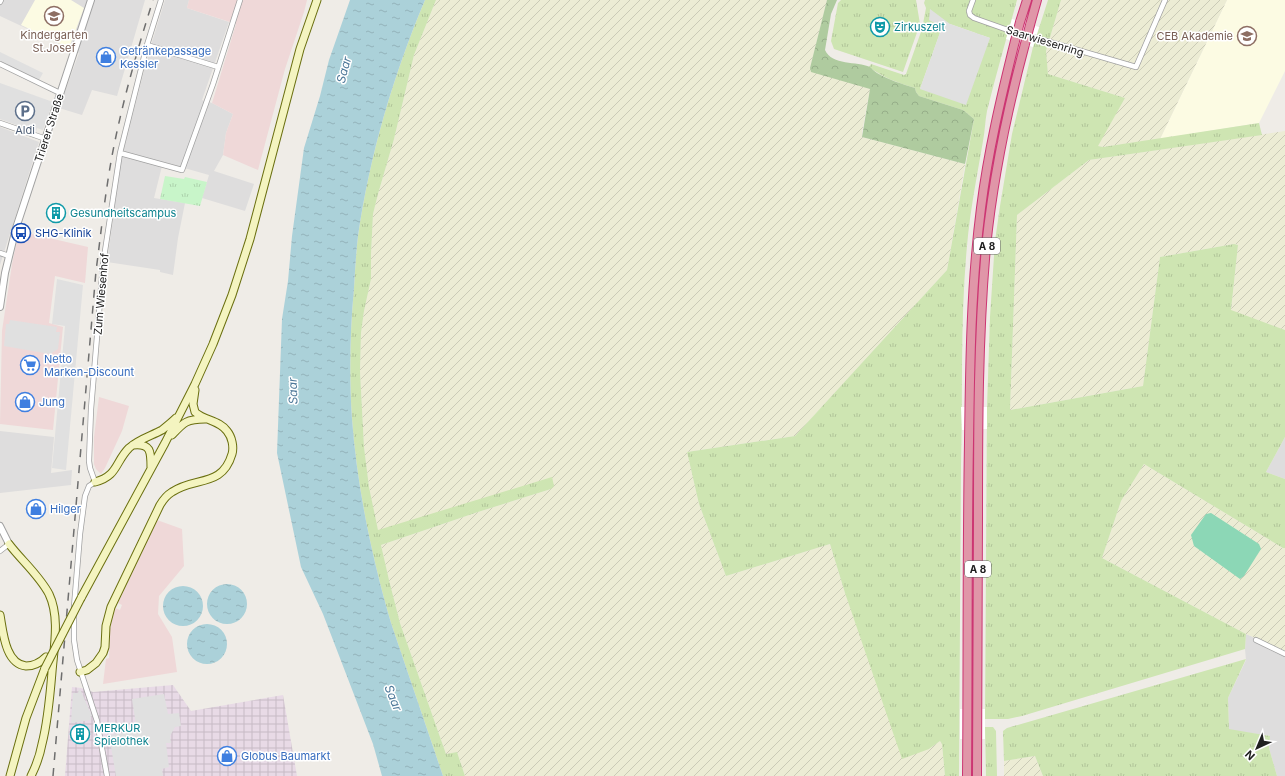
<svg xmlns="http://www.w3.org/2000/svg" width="1285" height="776" font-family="Inter,sans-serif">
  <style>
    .residential { fill: #dedddd }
    .commercial { fill: #efd8d8 }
    .industrial { fill: url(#industrial-grid) }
    .education { fill: #fcfbe3 }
    .farmland { fill: url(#farmland-furrows) }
    .grass { fill: url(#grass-tufts); fill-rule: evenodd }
    .forest { fill: url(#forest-crowns) }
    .park { fill: url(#park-tufts) }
    .pitch { fill: #8cd7b6 }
    .parking { fill: #e0e0e0 }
    .water { fill: url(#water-ripples) }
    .pier { fill: #fff }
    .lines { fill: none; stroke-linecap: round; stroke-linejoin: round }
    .minor-casing { stroke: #a1a1a1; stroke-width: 6 }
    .tertiary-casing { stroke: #a1a1a1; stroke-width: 8 }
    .secondary-casing { stroke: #6a6f0f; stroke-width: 9 }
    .motorway-casing { stroke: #cc3572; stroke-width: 10 }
    .minor { stroke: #fff; stroke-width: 4.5 }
    .tertiary { stroke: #fff; stroke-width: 6 }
    .secondary { stroke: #f4f4c0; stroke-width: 7 }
    .motorway { stroke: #e096a8; stroke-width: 8 }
    .rail { stroke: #6e6e6e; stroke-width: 1.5; stroke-dasharray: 8 8; stroke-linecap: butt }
    .secondary-bridge-casing { stroke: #6a6f0f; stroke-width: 9; stroke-linecap: butt }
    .motorway-bridge-casing { stroke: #cc3572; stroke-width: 10; stroke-linecap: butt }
    .secondary-bridge { stroke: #f4f4c0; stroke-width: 7 }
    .motorway-bridge { stroke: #e096a8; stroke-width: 8 }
    .labels { text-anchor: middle; stroke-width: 3; stroke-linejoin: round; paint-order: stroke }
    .shield { fill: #fff; stroke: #636363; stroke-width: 1 }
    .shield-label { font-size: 10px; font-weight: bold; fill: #202020 }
    .culture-label { font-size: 11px; fill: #0d838f; stroke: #fff; text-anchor: start }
    .education-label { font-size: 11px; fill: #785e54; stroke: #fff }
    .street-label { font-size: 11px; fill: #202020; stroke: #fff }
    .shop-label { font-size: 11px; fill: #366cbe; stroke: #fff; text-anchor: start }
    .service-label { font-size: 11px; fill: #4e5e75; stroke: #fff }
    .transit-label { font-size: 11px; fill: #164399; stroke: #fff; text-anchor: start }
    .water-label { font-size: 12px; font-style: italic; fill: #4d7899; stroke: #fff }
  </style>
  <defs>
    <pattern id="industrial-grid" width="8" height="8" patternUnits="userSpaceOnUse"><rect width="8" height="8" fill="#e8dae6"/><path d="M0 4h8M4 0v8" fill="none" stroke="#c7bbc5"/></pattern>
    <pattern id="farmland-furrows" width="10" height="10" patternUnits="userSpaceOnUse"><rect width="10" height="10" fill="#ececd4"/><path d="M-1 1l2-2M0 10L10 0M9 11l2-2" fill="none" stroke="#cacab6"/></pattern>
    <pattern id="grass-tufts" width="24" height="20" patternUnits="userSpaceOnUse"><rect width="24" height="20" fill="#cee5b2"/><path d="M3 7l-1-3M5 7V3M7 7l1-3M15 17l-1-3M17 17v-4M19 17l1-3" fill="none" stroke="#b1c499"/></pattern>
    <pattern id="forest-crowns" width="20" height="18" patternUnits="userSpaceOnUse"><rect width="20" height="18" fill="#afcb9f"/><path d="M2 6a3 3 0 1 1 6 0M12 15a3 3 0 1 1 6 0" fill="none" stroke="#96ae89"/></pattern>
    <pattern id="park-tufts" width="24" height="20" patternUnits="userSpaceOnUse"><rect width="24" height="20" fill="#c8f5c9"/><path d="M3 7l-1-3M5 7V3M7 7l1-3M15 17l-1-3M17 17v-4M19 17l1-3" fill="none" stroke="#acd2ac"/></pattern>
    <pattern id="water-ripples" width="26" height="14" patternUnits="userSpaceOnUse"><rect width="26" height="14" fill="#abd1d9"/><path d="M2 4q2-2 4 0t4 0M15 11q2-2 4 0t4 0" fill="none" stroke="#93b3ba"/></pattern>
  </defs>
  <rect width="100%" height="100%" fill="#efece7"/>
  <!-- residential -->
  <path class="residential" d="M0 0H145L117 96 92 90 82 115 59 108 79 53 0 16Z
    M165 0H189L187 8 229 22 202 100 212 103 233 114 226 133 223 155 214 171 254 184 245 211 202 198 209 175 163 162 154 198 185 203 178 238 173 275 160 272V270L107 262 121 160 148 55Z
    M0 127 39 142 0 265Z
    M0 431 54 437 51 473 72 470 71 485 0 493Z
    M1285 437V479L1266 472Z
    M1246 634 1285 651V776H1277L1269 748 1270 736 1229 730 1228 698 1246 660 1245 649Z"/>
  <!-- commercial -->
  <path class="commercial" d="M189 0H307L304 12 285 69 258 170 223 155 226 133 233 114 212 103 236 24 187 8Z
    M19 231 88 247 85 283 55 276 49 323 63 327 53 430 0 424 2 331 12 264Z
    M99 397 129 406 122 431 105 468 101 474 96 469 94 464V437Z
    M157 520 182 529 184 566 159 596 158 614 172 637 177 672 103 684 106 659 109 658 110 629 115 608 120 610 122 605 118 603Z"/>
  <!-- industrial -->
  <path class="industrial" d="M173 685 191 711 283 695 297 776H65L72 687 81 688 93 692Z"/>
  <!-- education -->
  <path class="education" d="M35 0H71L84 8 69 48 21 25Z
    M1227 0H1285V71L1259 123 1160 139Z"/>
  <!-- farmland -->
  <path class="farmland" d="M436 0H827L810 68 870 89 862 132V137L965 164 947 270 795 436 687 452 699 504 726 576 830 544 845 593 929 749 940 741 942 744 945 776H465L457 752 446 754 400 623 389 580 381 545 478 512 551 489 552 478 378 531 369 487 364 447 360 371 361 333 364 311 371 279V254L373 214 378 194 394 139 414 55Z
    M1061 0H1227L1160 139 1103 147 1097 146 1125 98 1048 74 1046 51Z
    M1285 131V330L1231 311 1238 245 1234 244 1160 257 1143 386 1010 410 1017 215 1089 160Z
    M1144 464 1283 548H1285V651L1246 634 1102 558 1121 501Z
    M1035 756 1043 776H1004V761Z"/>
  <!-- grass -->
  <path class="grass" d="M425 0H436L414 55 394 139 378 194 373 214 371 254V279L364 311 361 333 360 371 364 447 369 487 378 530 552 477 554 486 551 489 478 512 381 545 389 580 400 623 446 754 457 752 465 776H443L391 623C372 558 357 487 352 419 349 375 350 331 354 288 355 271 356 253 358 236 370 154 393 76 425 0Z
    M841 0H916L920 24 903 72 834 49 831 41 838 3Z
    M925 0H1017C1007 37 996 74 987 111 985 121 985 131 983 141 977 176 970 211 967 246 960 320 963 394 961 467L959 776H945L942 744 940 741 929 749 902 759 845 593 830 544 726 576 699 504 687 452 795 436 947 270 974 119 963 110 919 96 916 92 915 88C898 83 882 77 869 67L871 64 904 75 906 74 922 29 926 8 924 3ZM950 24 990 38 920 89 942 27Z
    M1048 0H1061L1046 51 1048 74 1125 98 1098 146 1103 147 1259 123 1262 135 1089 160 1017 215 1010 410 1143 386 1160 257 1234 244 1238 245 1231 310 1285 330V437L1266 472 1285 479V548H1283L1144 464 1121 501 1102 558 1246 634 1245 649 1022 716 1008 719H985L987 407 990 317 995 241 1000 206 1012 134 1033 47Z
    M1246 659 1228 698 1229 729 1270 736 1269 748 1277 776H1043L1035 756 1004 761 1003 731 1007 728Z
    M985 727H993L996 731 997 776H986Z"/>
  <!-- forest -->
  <path class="forest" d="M827 0H837L831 14 825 50C832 66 857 61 870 67 872 69 874 71 877 73 889 80 902 84 915 88L916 92 919 96 963 110 974 119 965 164 862 137 870 89 811 72 810 68Z"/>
  <!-- park -->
  <path class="park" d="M165 176 184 179 185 177 207 182 200 206 160 199Z"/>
  <!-- pitch -->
  <path class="pitch" d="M1211 513 1259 544 1261 549 1244 576 1240 579 1194 546 1191 535 1206 514Z"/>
  <!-- parking -->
  <path class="parking" d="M930 9 950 24 990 38 966 105 920 89 942 27 929 20Z
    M0 52 43 73 39 80 0 61Z
    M0 83 53 102 43 130 37 128 36 132 0 119Z
    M57 279 83 285 66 470 52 468 65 326 52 324Z
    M10 320 57 327 56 332H60L58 349 50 354 4 346 6 324H9Z
    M79 689H80L92 716 90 717 91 720 71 723 73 693H78Z
    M164 694 168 714 179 713 181 726 175 727 170 736 171 743H166L169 767 162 769 163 776H116L109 735 137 731 132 699Z"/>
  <!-- water -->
  <path class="water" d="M350 0H425C393 76 370 154 358 236 356 253 355 271 354 288 350 331 349 375 352 419 357 487 372 558 391 623L443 776H382L373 744 323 614 301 567 277 453 282 319 288 281 292 236 304 148 320 96 329 60Z
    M207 604a20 20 0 1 1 40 0a20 20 0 1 1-40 0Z
    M163 606a20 20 0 1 1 40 0a20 20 0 1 1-40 0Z
    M187 644a20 20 0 1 1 40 0a20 20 0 1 1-40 0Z"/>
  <!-- pier -->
  <path class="pier" d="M1012 19 1039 27 1033 47 1006 39Z
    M961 407H987V429L962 430Z
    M960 709H985V739H960Z"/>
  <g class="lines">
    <defs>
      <path id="minor" d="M973 0 969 11 970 15 974 18 1005 29 1136 67 1165 0
        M0 2 1 0
        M147 45 218 67
        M0 64 60 93
        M0 123 46 139
        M120 153 182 170 213 84 240 0
        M0 253 9 256
        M0 551 9 544
        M74 607 80 534 85 496 89 486 95 482 90 468 89 461 91 409 103 264 120 153 147 45 161 0
        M74 615V640L77 660 97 721 107 776
        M1256 640 1285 654"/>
      <path id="tertiary" d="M0 307 5 273 16 228 91 0
        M0 526 9 544"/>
      <path id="secondary" d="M172 435C184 422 187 419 205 419
        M133 445C151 443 151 452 151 467
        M95 482C118 476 115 462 129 448 139 439 151 436 162 430 167 426 172 422 176 418
        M9 544C21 560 39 575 49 594 60 617 54 647 52 672 50 696 48 721 42 744 40 755 36 766 31 776
        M81 598 165 443 195 384 213 344 232 295 250 239 300 49 317 0
        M0 615C3 631 5 664 26 666 34 666 40 663 46 657
        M80 672 87 670 96 663 103 653 105 647 106 626 111 607 160 505C163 500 167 495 172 492 195 476 222 488 232 454 234 447 232 437 227 431 219 420 205 421 195 412L193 404 195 390
        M10 776 26 718 45 668"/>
      <path id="motorway" d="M1020 22 1027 0
        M1030 25 1037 0
        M967 776C968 665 967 553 969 442 970 364 971 286 981 208 988 152 1001 97 1015 41
        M977 776C977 690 978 603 978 517 978 427 978 337 986 247 993 179 1007 111 1025 44"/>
    </defs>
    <!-- minor casing -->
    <use href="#minor" class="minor-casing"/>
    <!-- tertiary casing -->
    <use href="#tertiary" class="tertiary-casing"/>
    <!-- secondary casing -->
    <use href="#secondary" class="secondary-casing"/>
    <!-- motorway casing -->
    <use href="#motorway" class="motorway-casing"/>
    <!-- minor -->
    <use href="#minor" class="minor"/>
    <!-- tertiary -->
    <use href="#tertiary" class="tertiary"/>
    <!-- secondary -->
    <use href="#secondary" class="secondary"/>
    <!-- motorway -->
    <use href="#motorway" class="motorway"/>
    <!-- rail -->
    <path class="rail" d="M53 776 96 271C101 233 105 194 112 156 122 103 137 51 153 0"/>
    <defs>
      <path id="secondary-bridge" d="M45 668 81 598"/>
      <path id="motorway-bridge" d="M1015 41 1020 22
        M1025 44 1030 25"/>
    </defs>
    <!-- secondary-bridge casing -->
    <use href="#secondary-bridge" class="secondary-bridge-casing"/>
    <!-- motorway-bridge casing -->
    <use href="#motorway-bridge" class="motorway-bridge-casing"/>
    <!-- secondary-bridge -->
    <use href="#secondary-bridge" class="secondary-bridge"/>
    <!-- motorway-bridge -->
    <use href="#motorway-bridge" class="motorway-bridge"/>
  </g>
  <!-- icons -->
  <defs>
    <symbol id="school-ring" viewBox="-11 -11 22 22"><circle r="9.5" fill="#fff" stroke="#8d6e63" stroke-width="1.5"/><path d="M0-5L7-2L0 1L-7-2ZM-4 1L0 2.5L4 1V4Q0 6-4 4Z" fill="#8d6e63"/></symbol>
    <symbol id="theatre-ring" viewBox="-11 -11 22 22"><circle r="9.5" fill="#fff" stroke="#0f9aa8" stroke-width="1.5"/><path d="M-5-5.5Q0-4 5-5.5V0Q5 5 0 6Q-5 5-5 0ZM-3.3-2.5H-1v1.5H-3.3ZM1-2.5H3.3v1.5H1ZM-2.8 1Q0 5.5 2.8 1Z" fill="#0f9aa8"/></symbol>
    <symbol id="shop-ring" viewBox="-11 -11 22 22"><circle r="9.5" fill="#fff" stroke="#3f7fe0" stroke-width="1.5"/><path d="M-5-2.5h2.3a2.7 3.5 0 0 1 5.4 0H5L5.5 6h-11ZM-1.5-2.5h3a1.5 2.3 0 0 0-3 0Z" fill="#3f7fe0"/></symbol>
    <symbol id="parking-ring" viewBox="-11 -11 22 22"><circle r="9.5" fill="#fff" stroke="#5c6f8a" stroke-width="1.5"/><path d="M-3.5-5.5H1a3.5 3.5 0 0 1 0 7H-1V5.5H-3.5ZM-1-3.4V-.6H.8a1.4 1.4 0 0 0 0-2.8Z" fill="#5c6f8a"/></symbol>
    <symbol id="building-ring" viewBox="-11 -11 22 22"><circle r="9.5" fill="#fff" stroke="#0f9aa8" stroke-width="1.5"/><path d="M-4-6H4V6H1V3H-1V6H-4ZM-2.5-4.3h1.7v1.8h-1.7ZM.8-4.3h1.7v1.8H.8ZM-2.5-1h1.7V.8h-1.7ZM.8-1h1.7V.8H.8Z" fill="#0f9aa8"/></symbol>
    <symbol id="bus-ring" viewBox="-11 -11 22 22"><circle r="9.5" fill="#fff" stroke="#1a4fb4" stroke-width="1.5"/><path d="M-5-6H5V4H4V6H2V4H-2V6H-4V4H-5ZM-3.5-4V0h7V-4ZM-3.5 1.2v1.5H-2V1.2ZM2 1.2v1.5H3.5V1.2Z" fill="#1a4fb4"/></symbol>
    <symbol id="supermarket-ring" viewBox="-11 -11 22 22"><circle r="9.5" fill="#fff" stroke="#3f7fe0" stroke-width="1.5"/><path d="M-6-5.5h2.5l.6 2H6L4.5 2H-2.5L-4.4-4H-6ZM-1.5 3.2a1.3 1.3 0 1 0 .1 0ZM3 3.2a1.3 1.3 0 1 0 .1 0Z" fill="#3f7fe0"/></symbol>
  </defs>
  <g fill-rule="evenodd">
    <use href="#school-ring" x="43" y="5" width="22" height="22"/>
    <use href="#theatre-ring" x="869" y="16" width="22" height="22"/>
    <use href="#school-ring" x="1236" y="25" width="22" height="22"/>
    <use href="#shop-ring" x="95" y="46" width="22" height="22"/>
    <use href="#parking-ring" x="14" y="100" width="22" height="22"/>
    <use href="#building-ring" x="45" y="202" width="22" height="22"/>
    <use href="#bus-ring" x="10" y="222" width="22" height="22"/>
    <use href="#supermarket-ring" x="19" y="354" width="22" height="22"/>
    <use href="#shop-ring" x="14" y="391" width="22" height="22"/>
    <use href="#shop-ring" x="25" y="498" width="22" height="22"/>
    <use href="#building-ring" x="69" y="723" width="22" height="22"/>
    <use href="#shop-ring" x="216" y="745" width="22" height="22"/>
  </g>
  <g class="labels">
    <!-- shield labels -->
    <g class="shield">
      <rect x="974" y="238" width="26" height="16" rx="3"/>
      <rect x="965" y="561" width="26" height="16" rx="3"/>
    </g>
    <g class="shield-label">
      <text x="987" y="250">A 8</text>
      <text x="978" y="573">A 8</text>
    </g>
    <!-- culture labels -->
    <g class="culture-label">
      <text x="894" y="31">Zirkuszelt</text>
      <text x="70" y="217">Gesundheitscampus</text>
      <text x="94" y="732">MERKUR<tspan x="94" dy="13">Spielothek</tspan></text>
    </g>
    <!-- education labels -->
    <g class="education-label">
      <text x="54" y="39">Kindergarten<tspan x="54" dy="13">St.Josef</tspan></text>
      <text x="1233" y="40" text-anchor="end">CEB Akademie</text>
    </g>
    <!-- street labels -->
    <g class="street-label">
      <text transform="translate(1045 41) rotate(17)" y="4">Saarwiesenring</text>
      <text transform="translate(49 128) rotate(-72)" y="4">Trierer Straße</text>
      <text transform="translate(101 294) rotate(-85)" y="4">Zum Wiesenhof</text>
    </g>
    <!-- shop labels -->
    <g class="shop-label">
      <text x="120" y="55">Getränkepassage<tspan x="120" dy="13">Kessler</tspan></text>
      <text x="44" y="363">Netto<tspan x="44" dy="13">Marken-Discount</tspan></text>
      <text x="39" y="406">Jung</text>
      <text x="50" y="513">Hilger</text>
      <text x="241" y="760">Globus Baumarkt</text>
    </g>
    <!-- service labels -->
    <g class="service-label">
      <text x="25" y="134">Aldi</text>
    </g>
    <!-- transit labels -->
    <g class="transit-label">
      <text x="35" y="237">SHG-Klinik</text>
    </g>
    <!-- water labels -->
    <g class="water-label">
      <text transform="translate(344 70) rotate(-75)" y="4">Saar</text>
      <text transform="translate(293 391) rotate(-92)" y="4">Saar</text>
      <text transform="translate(393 698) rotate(68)" y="4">Saar</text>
    </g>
  </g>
  <!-- north arrow -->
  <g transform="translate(1257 748) rotate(224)" stroke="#ffffff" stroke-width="3" paint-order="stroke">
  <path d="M0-3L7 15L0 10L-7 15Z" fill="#202020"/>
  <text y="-6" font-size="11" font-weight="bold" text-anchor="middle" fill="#202020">N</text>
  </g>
</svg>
